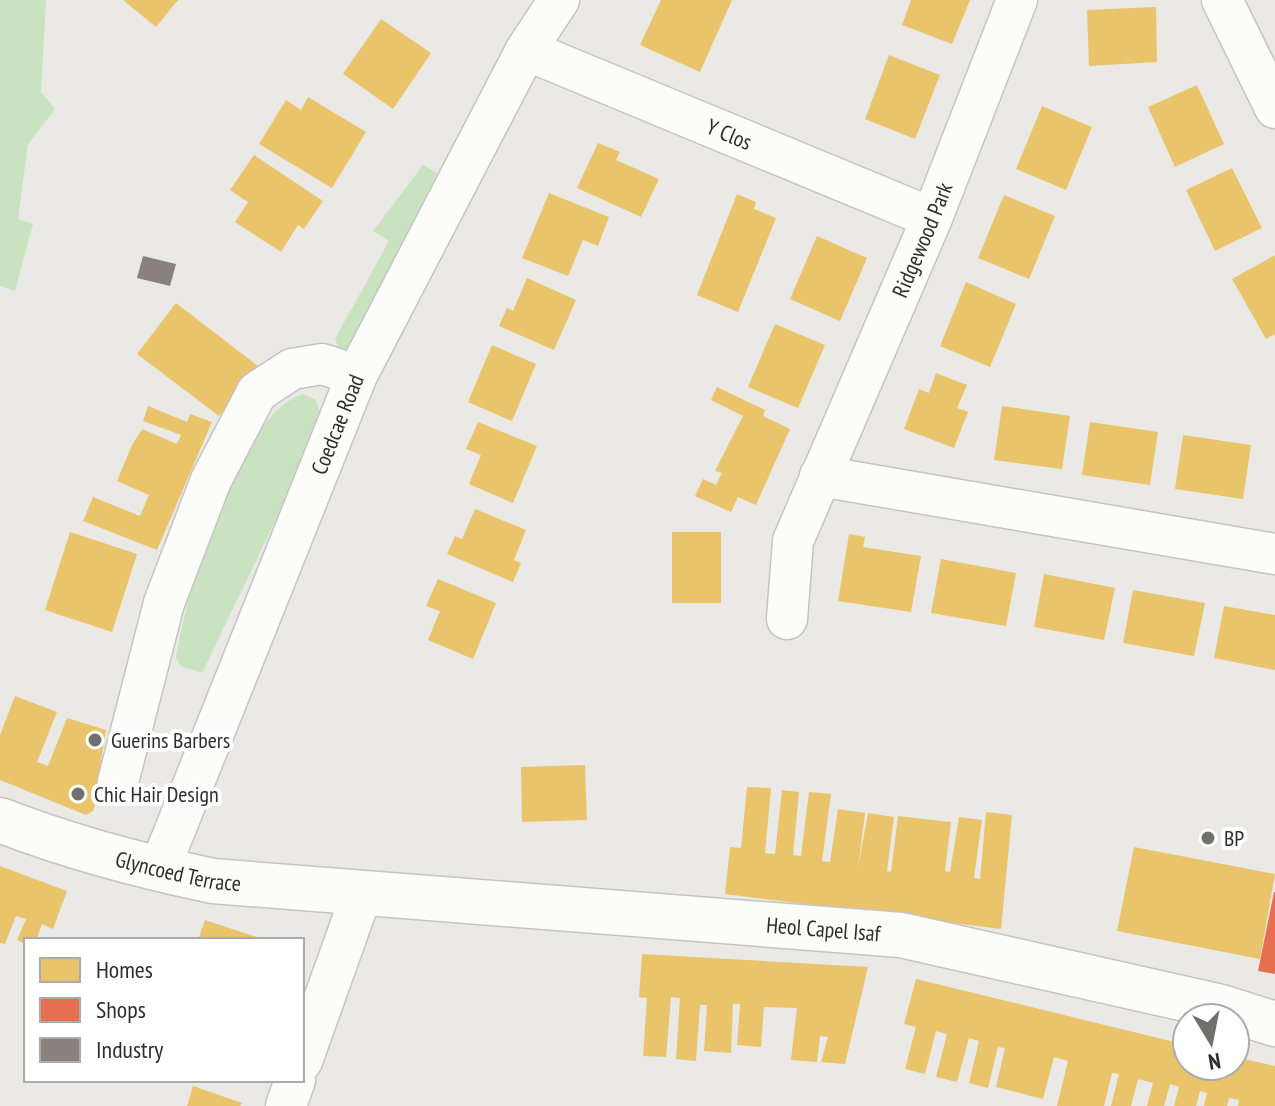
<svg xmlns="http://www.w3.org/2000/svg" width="1275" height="1106" font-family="'PT Sans Narrow',sans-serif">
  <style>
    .green { fill: #c9e3c1 }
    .homes { fill: #e9c46a }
    .shops { fill: #e76f51 }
    .industry { fill: #8a817c }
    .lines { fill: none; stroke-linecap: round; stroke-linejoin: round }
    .minor-casing { stroke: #c4c4c4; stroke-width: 43 }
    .tertiary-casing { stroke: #c4c4c4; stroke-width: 47 }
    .minor { stroke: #fcfcfb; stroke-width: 40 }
    .tertiary { stroke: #fcfcfb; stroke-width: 44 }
    .poi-dot { fill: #6f6f6d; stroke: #fff; stroke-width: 3 }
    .labels { text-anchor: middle; stroke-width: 8; stroke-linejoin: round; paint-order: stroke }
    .street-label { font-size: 22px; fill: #2d2d2d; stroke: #fff }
    .poi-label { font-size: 22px; fill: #2d2d2d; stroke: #fff; text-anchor: start }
  </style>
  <rect width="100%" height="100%" fill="#eae9e5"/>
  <!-- green -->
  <path class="green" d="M0 0H46L41 92 55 109 28 144 18 219 33 224 15 291 0 286Z
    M423 165 437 173 351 349 340 351 335 339 389 241 373 231Z
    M303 394 316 400 320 412 319 430 202 673 181 666 176 658C186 592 235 417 303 394Z"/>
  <!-- homes -->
  <path class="homes" d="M123 0H178L156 27Z
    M661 0H732L700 72 640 45Z
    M911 0H970L952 44 902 25Z
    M1156 7 1157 62 1089 66 1087 10Z
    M381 19 431 53 393 109 343 74Z
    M889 55 940 75 915 139 865 119Z
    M1197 85 1224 144 1175 167 1148 107Z
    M308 97 366 132 332 188 259 144 286 100 301 110Z
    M1042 106 1092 127 1066 190 1016 169Z
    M598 143 620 152 616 160 659 179 641 217 577 188Z
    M254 155 323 201 304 229 298 225 281 252 235 222 248 202 230 190Z
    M1232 168 1262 228 1215 251 1186 190Z
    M549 193 609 217 598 246 583 240 568 276 522 258Z
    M737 194 756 202 754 209 776 218 738 312 697 295Z
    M1004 195 1055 216 1029 279 978 258Z
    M817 236 867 258 840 321 790 299Z
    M1275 255V334L1266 339 1232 279Z
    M527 278 576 300 554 350 499 326 507 308 513 311Z
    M966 282 1016 304 990 367 940 346Z
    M176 303 258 366 219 416 137 354Z
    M775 324 825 345 798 408 748 387Z
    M492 345 536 364 512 421 468 402Z
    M936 373 967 385 957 408 968 412 954 448 904 429 919 389 929 393Z
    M717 387 765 410 763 416 790 429 756 505 738 497 731 512 695 496 703 479 716 485 722 473 715 471 743 416 711 400Z
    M148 406 187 422 190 414 212 422 157 550 83 521 93 497 140 516 149 495 117 481 132 445 142 429 177 444 181 435 143 421Z
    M1002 406 1070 416 1062 469 994 460Z
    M478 422 537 446 513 503 469 484 481 455 466 449Z
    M1090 422 1158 432 1150 485 1082 475Z
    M1183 435 1251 445 1243 499 1175 489Z
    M475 509 526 530 514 560 521 563 513 582 447 554 455 536 462 539Z
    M70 532 137 554 112 632 45 610Z
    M672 532H721V603H672Z
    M849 534 865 537 863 547 921 556 911 612 838 601Z
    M941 559 1016 573 1006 626 931 613Z
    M1044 574 1115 588 1104 640 1034 627Z
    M438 579 496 603 473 659 428 640 440 611 426 606Z
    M1133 590 1205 603 1194 656 1123 643Z
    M1224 606 1275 615V670L1214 658Z
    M15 696 57 712 37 762 48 766 67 718 106 730 98 778 103 779 93 811 86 815 0 780V735Z
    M585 765 587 820 522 822 521 767Z
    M747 787 771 788 765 853 775 854 782 790 799 792 793 855 801 856 809 792 831 794 822 861 830 862 838 809 865 813 858 868 868 813 894 817 887 871 891 872 898 816 951 822 945 871 950 872 959 817 982 820 974 878 980 879 986 812 1012 815 1001 929 725 894 730 847 741 848Z
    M1134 847 1275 874 1260 959 1117 931Z
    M0 866 67 891 53 929 42 924 36 940H26V944L17 940 26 919 16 916 5 944 0 943Z
    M205 920 263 939V940H198Z
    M642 954 868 967 845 1064 821 1062 828 1037 820 1036 817 1062 791 1060 797 1008 764 1007 761 1047 737 1045 740 1004H733L731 1053 704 1051 707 1005H700L696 1061 676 1059 680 998 671 997 666 1057 643 1056 647 998 639 997Z
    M916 979 1187 1045V1066H1235V1057L1275 1066V1106H1238L1239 1100 1229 1098 1227 1106H1204L1207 1093 1200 1091 1196 1106H1174L1179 1087 1170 1084 1164 1106H1147L1153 1083 1138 1079 1131 1106H1111L1119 1074 1112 1073 1104 1106H1057L1068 1061 1054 1057 1043 1099 996 1087 1005 1048 998 1047 988 1088 969 1083 979 1041 969 1038 957 1082 936 1077 947 1034 936 1031 925 1074 905 1069 916 1027 904 1024Z
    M193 1086 242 1103 240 1106H187Z"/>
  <!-- shops -->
  <path class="shops" d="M1274 892H1275V974L1258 971Z"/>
  <!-- industry -->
  <path class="industry" d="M143 256 176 264 170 286 137 278Z"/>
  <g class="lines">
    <defs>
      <g id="minor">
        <path d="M1222 0 1275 108"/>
        <path id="s1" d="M526 50 932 218"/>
        <path d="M820 476 1275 554"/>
        <path id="s2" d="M787 619 793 541 932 218 1017 0"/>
        <path d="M118 782 164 603 211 480 257 392 292 369 322 364 357 375"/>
        <path id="s3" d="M159 870 357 375 526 50 559 0"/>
        <path d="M302 1061 362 893"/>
        <path d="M286 1106 295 1080"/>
      </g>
      <g id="tertiary">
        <path id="s4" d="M0 820C69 847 141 866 213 881L901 935 1221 1007 1275 1024"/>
      </g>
    </defs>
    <!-- minor casing -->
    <use href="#minor" class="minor-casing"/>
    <!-- tertiary casing -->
    <use href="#tertiary" class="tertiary-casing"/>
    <!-- minor -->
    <use href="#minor" class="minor"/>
    <!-- tertiary -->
    <use href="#tertiary" class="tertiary"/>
  </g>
  <!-- markers -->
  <g class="poi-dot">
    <circle cx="95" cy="740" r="8"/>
    <circle cx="78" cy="794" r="8"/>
    <circle cx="1208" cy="838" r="8"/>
  </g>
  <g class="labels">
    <!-- street labels -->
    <g class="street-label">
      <text dy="8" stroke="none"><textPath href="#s1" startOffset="220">Y Clos</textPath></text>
      <text dy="8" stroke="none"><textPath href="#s2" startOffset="406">Ridgewood Park</textPath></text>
      <text dy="8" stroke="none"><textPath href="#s3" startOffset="480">Coedcae Road</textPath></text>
      <text dy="8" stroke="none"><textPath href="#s4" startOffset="186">Glyncoed Terrace</textPath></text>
      <text dy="8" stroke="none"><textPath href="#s4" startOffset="834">Heol Capel Isaf</textPath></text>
    </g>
    <!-- poi labels -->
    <g class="poi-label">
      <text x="111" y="748">Guerins Barbers</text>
      <text x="94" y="802">Chic Hair Design</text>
      <text x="1224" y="846">BP</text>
    </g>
  </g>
  <!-- legend -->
  <rect x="24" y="938" width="280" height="144" fill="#ffffff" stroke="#ababab" stroke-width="2"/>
  <rect x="40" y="958" width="40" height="24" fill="#e9c46a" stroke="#ababab" stroke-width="2"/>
  <text x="96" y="978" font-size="24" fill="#2d2d2d">Homes</text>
  <rect x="40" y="998" width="40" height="24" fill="#e76f51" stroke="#ababab" stroke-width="2"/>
  <text x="96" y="1018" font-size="24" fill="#2d2d2d">Shops</text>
  <rect x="40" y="1038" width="40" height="24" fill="#8a817c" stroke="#ababab" stroke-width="2"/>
  <text x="96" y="1058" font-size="24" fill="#2d2d2d">Industry</text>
  <!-- north arrow -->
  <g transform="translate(1211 1042) rotate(170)"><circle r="38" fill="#ffffff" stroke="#ababab" stroke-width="2"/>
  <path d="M0-6L14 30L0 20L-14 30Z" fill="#6f6f6d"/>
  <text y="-12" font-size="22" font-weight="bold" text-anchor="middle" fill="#2d2d2d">N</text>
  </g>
</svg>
